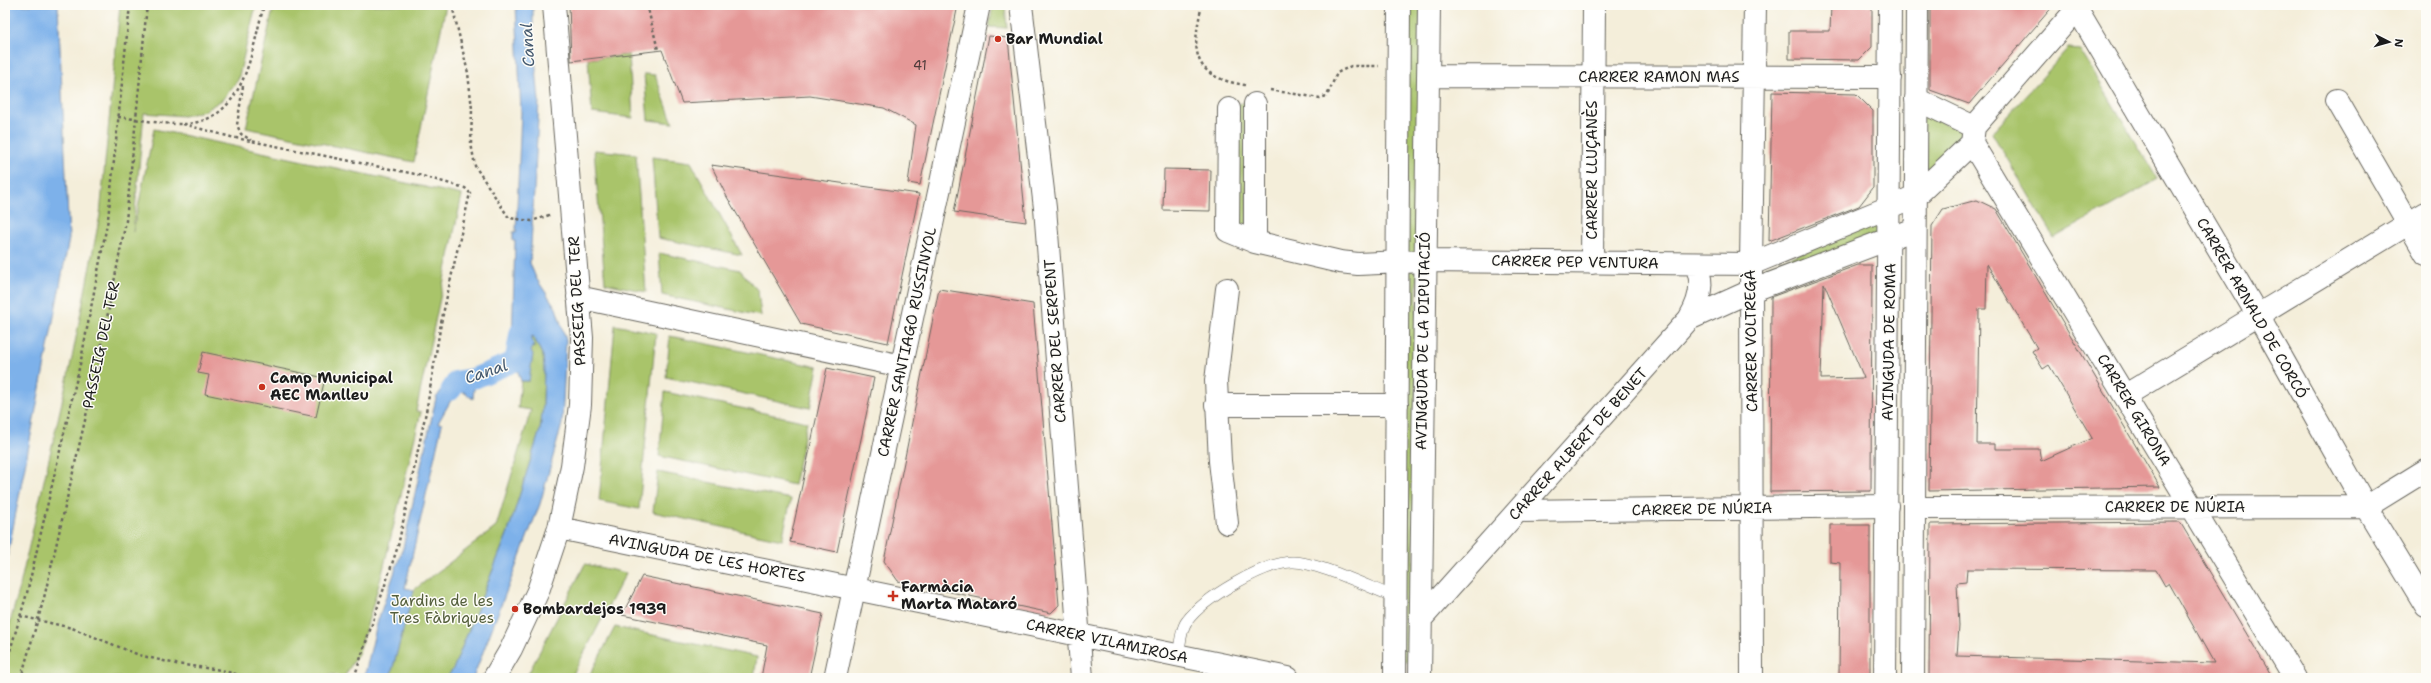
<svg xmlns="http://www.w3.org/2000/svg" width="2431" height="683" font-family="'Shantell Sans',sans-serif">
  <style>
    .green { fill: #a9c46b; stroke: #627044 }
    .water { fill: #7db1ea; stroke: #4c6683 }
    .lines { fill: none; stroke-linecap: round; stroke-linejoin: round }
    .canal { stroke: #7db1ea; stroke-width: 21 }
    .building { fill: #e59897; fill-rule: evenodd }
    .service-casing { stroke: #68665e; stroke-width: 12 }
    .minor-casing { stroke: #68665e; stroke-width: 24 }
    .tertiary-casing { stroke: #68665e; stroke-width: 24 }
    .path { stroke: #68665e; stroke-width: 2.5; stroke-dasharray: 3 3; stroke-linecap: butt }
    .service { stroke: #fff; stroke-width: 11 }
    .minor { stroke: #fff; stroke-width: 22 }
    .tertiary { stroke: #fff; stroke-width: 22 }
    .poi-dot { fill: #c8321e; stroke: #fdfcf7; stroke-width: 1.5 }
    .labels { text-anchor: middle; stroke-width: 3; stroke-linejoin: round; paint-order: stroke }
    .number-label { font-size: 13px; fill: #4e3b3b }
    .poi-label { font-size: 15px; font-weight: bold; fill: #1c1c1c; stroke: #fdfcf7; text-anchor: start }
    .street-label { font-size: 15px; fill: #1c1c1c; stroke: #fdfcf7 }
    .park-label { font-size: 15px; fill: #545f3c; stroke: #fdfcf7 }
    .water-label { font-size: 16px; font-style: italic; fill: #43586e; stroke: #fdfcf7 }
  </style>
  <rect width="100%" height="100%" fill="#fdfcf7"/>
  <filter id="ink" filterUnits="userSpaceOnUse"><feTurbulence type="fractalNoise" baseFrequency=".025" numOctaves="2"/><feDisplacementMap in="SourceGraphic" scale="8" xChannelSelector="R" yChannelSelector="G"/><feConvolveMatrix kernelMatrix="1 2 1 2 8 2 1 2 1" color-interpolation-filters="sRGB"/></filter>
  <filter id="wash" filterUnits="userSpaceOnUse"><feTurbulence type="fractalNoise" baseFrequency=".012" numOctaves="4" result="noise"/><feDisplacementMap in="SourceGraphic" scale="16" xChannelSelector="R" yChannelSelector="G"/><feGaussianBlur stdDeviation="0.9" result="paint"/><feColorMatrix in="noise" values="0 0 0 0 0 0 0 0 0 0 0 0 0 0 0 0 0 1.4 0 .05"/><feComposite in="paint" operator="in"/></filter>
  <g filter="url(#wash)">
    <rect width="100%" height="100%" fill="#f4eeda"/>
    <!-- green -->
    <path class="green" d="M120 5H256L238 80 222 100 204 111 184 116 144 113 133 232 154 129 462 195 416 411 421 412 382 574 359 652 344 677 330 674 329 678H5V640L19 590 72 358 100 215Z
      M274 5H446L414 162 246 128Z
      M993 5H1005L1007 28 989 27Z
      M1407 5H1421L1418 255H1406Z
      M2068 49 2080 50 2158 179 2054 238 1992 133Z
      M629 55 633 118 592 113 588 59Z
      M644 74 655 75 673 123 648 120Z
      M1247 102V230L1237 224V104Z
      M1920 111 1963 132 1965 140 1917 183Z
      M594 150 636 154 646 292 605 283Z
      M652 157 691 162 742 255 658 238Z
      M1883 220V232L1766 276V267Z
      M659 253 740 270 758 291 761 316 662 295Z
      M1417 268 1413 662 1401 661 1405 269Z
      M615 325 656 333 639 509 599 501Z
      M533 336 543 356 544 368 543 406 540 430 508 532 454 667 447 678H390L414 590 496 527 531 410 518 408 521 381H529L530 351 532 347H535L531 340Z
      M670 336 818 367 810 408 666 377Z
      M665 392 807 422 794 485 659 456Z
      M658 472 791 499 782 540 653 512Z
      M585 564 626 573 571 678H526Z
      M615 627 757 657 754 678H588Z"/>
    <!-- water -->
    <path class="water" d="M5 5H58L69 239 5 569Z
      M516 5H533V37L539 101 530 263 536 278 556 308 566 340 562 424 540 504 473 678H447L454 667 508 532 540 430 543 406 544 368 543 356 533 336 531 337 535 347H532L531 351 533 354 529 381H521L509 343 512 342 515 241H513V232H516L521 112Z
      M460 371 475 378 473 399 458 388 438 423 442 424 405 588 414 590 390 678H364L378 620 403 548 436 398 443 388Z"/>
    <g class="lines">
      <!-- canal -->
      <path class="canal" d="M451 390 457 381 475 378 515 361 520 332"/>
    </g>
    <g id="blocks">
      <!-- building -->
      <path class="building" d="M569 5H958L920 185 908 183 916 125 884 108 810 96 682 103 662 50 571 61Z
        M1831 5H1872V47L1859 60 1789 59V31H1830Z
        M1930 5H2054L1969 104 1930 90Z
        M989 36 1008 38 1026 222 954 212Z
        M1772 92 1856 94 1873 111V188L1859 206 1769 241Z
        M711 165 919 194 888 343 801 324 727 197Z
        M1164 169 1211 170 1210 211 1163 210Z
        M1977 200 1996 209 2160 487 1929 491 1932 226 1943 209ZM1987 264 2037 348 2032 351 2043 369 2049 365 2092 438 2041 461 2039 449H1995V444H1977L1979 309H1986Z
        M1858 265H1872L1871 491 1770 492 1771 297ZM1824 283 1864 378 1821 379Z
        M939 289 1033 304 1059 605 1051 613 898 581 884 561Z
        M203 352 325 378 316 417 205 394 209 375 198 373Z
        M827 368 874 378 837 552 790 542Z
        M2180 522 2273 678H1929L1930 524ZM1967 569 2156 570 2165 586 2169 583 2214 663 1957 656 1959 626 1957 583 1966 582Z
        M1830 525H1870V678H1839L1840 563 1830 562Z
        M642 576 823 614 809 678H761L767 645 622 615Z"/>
    </g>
  </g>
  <g filter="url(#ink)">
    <use href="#blocks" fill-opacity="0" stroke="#68665e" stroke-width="1"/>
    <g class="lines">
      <defs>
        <path id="service" d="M1178 656C1180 646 1181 628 1187 621 1204 598 1263 563 1292 562 1315 561 1371 588 1395 597"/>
        <path id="minor" d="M1021 5 1045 208 1082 678
          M1428 76 1890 77
          M1916 99 1974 127
          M2337 100 2426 254
          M1229 109 1228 231 1255 242 1340 262 1358 264 1424 261 1751 264 1916 196 1972 143 1974 127 2077 9 2257 314 2366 507 2426 606
          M1972 143 2295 678
          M1255 242V104
          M1592 263 1594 5
          M1227 289 1216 381 1220 461 1227 523
          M578 297 902 366
          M1689 319C1700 301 1705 282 1695 264
          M2126 395 2426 213
          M1216 405H1397
          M1914 508 2366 507 2426 470
          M1518 511 1887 506
          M559 528 1288 678
          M1421 619 1689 319 1751 291 1915 229
          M494 678 511 649 538 591 559 528 572 466 580 405 582 338 554 5
          M1395 678 1399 5
          M1420 678 1429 5
          M1752 678 1751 264 1755 5"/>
        <path id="tertiary" d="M835 678 979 5
          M1885 678 1890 5
          M1913 678 1917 5"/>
      </defs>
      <!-- service casing -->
      <use href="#service" class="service-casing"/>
      <!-- minor casing -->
      <use href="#minor" class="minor-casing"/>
      <!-- tertiary casing -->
      <use href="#tertiary" class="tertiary-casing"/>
      <!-- path -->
      <path class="path" d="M452 5 468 73 472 109 471 143 475 166 509 218 532 221 552 214
        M647 5 658 50
        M1202 5C1191 51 1191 77 1245 85
        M243 86 237 125 241 134 251 140
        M1270 90 1320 98 1327 96 1337 73 1351 66H1379
        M118 117C140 119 163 125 185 124 246 120 251 51 264 5
        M183 124 231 137 415 174 465 188 470 193 441 323 427 407 398 546 354 678
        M20 616 72 628 139 655 176 664 221 670 250 678
        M5 668 27 593 81 360 108 219 130 5
        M21 678 44 598 98 364 126 221 147 5
        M334 678V675"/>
      <!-- service -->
      <use href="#service" class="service"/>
      <!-- minor -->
      <use href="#minor" class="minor"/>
      <!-- tertiary -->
      <use href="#tertiary" class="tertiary"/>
    </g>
  </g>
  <!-- markers -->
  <g class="poi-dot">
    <circle cx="998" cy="39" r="4"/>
    <circle cx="262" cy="387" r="4"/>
    <path d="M891 590h4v4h4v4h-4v4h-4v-4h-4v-4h4z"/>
    <circle cx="515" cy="609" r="4"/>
  </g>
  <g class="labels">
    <!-- number labels -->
    <g class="number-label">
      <text x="920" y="70">41</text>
    </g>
    <!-- poi labels -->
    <g class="poi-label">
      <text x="1006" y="44">Bar Mundial</text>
      <text x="270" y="383">Camp Municipal<tspan x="270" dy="17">AEC Manlleu</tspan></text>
      <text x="901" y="592">Farmàcia<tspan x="901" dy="17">Marta Mataró</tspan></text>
      <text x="523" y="614">Bombardejos 1939</text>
    </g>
    <!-- street labels -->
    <g class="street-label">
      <text x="1659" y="82">CARRER RAMON MAS</text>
      <text transform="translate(1592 170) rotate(-90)" y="5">CARRER LLUÇANÈS</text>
      <text transform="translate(1575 262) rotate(1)" y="5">CARRER PEP VENTURA</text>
      <text transform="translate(577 301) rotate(-93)" y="5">PASSEIG DEL TER</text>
      <text transform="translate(2252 308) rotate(60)" y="5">CARRER ARNALD DE CORCÓ</text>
      <text transform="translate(1055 341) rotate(-94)" y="5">CARRER DEL SERPENT</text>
      <text transform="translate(1423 341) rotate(-89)" y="5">AVINGUDA DE LA DIPUTACIÓ</text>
      <text transform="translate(1751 341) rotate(-91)" y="5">CARRER VOLTREGÀ</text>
      <text transform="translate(907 342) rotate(-78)" y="5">CARRER SANTIAGO RUSSINYOL</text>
      <text transform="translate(1889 342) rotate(-89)" y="5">AVINGUDA DE ROMA</text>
      <text transform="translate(101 345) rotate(-78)" y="5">PASSEIG DEL TER</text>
      <text transform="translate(2134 410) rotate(59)" y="5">CARRER GIRONA</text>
      <text transform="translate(1578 444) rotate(-48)" y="5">CARRER ALBERT DE BENET</text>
      <text x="2175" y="512">CARRER DE NÚRIA</text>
      <text transform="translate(1702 509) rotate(-1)" y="5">CARRER DE NÚRIA</text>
      <text transform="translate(707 558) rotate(11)" y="5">AVINGUDA DE LES HORTES</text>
      <text transform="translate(1107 641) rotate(12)" y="5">CARRER VILAMIROSA</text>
    </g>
    <!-- park labels -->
    <g class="park-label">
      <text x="442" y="606">Jardins de les<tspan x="442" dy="17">Tres Fàbriques</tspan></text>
    </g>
    <!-- water labels -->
    <g class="water-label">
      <text transform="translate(527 45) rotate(-93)" y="6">Canal</text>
      <text transform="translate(486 371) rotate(-19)" y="6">Canal</text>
    </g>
  </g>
  <!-- margin -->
  <rect width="2431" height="683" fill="none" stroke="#fdfcf7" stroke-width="20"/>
  <!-- north arrow -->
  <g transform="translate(2389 42) rotate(96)" stroke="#fdfcf7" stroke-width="3" paint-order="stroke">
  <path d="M0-3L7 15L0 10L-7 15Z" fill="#1c1c1c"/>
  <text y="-6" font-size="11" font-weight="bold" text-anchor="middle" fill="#1c1c1c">N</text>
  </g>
</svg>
